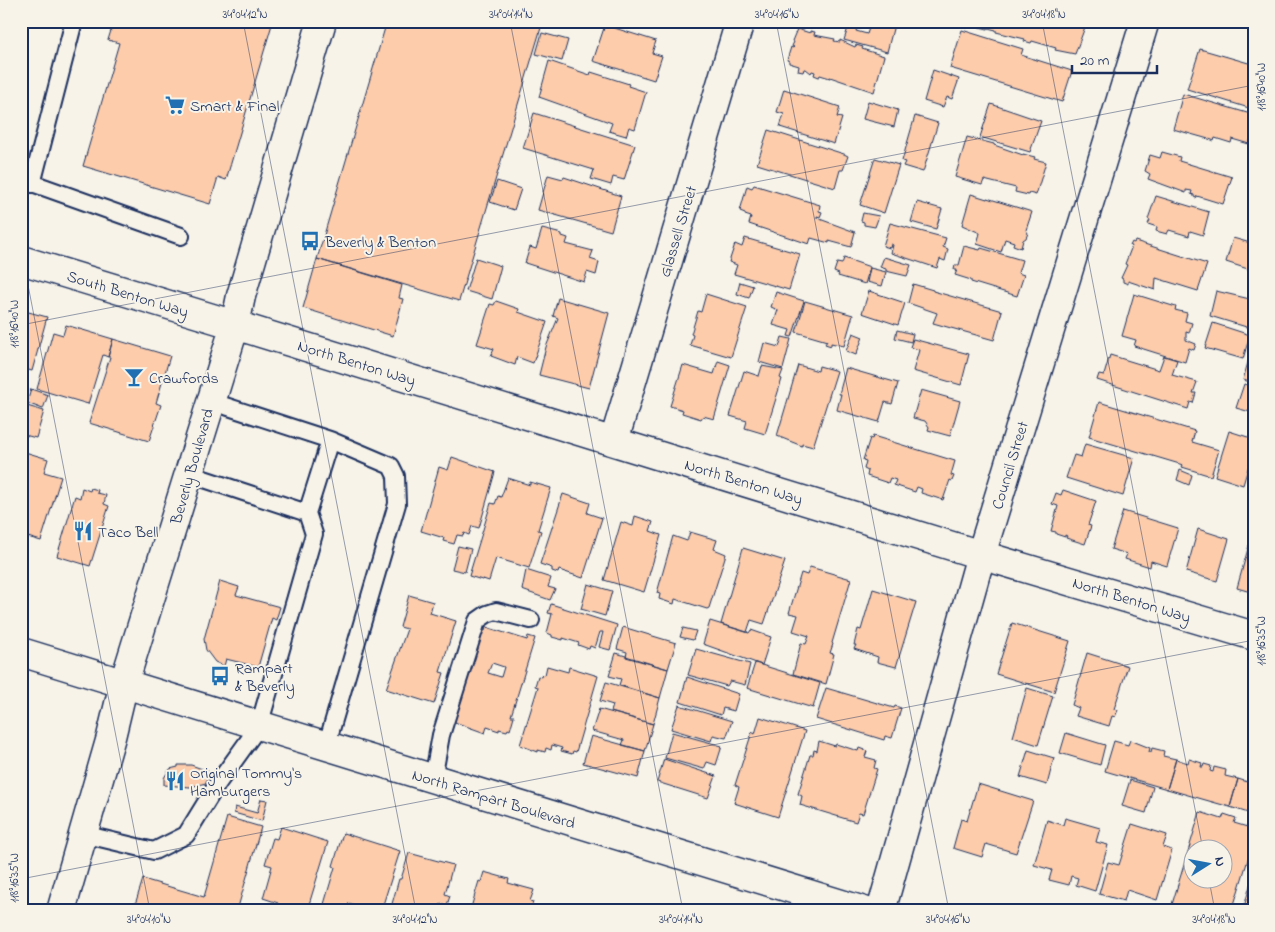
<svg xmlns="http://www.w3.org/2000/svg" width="1275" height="932" font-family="'Indie Flower',sans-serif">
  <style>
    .building { fill: #fcccab; stroke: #1b2f5e; fill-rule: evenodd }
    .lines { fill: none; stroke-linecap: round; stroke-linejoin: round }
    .lane-casing { stroke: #1b2f5e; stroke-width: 20 }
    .street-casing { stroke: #1b2f5e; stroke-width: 31 }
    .secondary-casing { stroke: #1b2f5e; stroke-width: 31 }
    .primary-casing { stroke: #1b2f5e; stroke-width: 31 }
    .lane { stroke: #f7f3e8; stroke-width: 16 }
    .street { stroke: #f7f3e8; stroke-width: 28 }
    .secondary { stroke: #f7f3e8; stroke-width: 28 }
    .primary { stroke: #f7f3e8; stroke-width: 28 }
    .ticks { fill: none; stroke: #1b2f5e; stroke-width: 1; stroke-opacity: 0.45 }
    .labels { text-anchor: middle; stroke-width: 4; stroke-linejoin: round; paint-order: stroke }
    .poi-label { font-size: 16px; fill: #1b2f5e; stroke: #f7f3e8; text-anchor: start }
    .street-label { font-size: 16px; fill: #1b2f5e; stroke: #f7f3e8 }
    .neatline { fill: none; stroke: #1b2f5e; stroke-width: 2 }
    .ticks-label { font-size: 12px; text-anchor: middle; fill: #1b2f5e }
  </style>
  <rect width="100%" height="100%" fill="#f7f3e8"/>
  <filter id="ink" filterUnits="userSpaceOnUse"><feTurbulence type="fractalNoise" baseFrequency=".02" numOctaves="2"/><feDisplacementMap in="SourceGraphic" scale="10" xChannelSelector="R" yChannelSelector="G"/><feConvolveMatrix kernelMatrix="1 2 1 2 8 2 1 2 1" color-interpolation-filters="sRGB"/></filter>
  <g filter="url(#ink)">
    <!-- building -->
    <path class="building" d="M114 21H273L226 180 218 177 210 204 83 166 119 43 108 40Z
      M387 21H543L459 301 317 259Z
      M647 21H673L670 28Z
      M820 21H859L856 31 867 34 871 22 888 27 889 24 894 25 887 52 844 40 848 28 840 25V27Z
      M969 21H1085L1083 27H1085L1075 54 1055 50 1056 48 1032 41 1031 43 1024 41 1025 39 996 32V30L988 28V29L979 27 980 25Z
      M605 25 656 41 652 53 662 56 654 80 593 61Z
      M797 29 810 33V31L815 32 814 35 835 39 834 41 840 42V40L855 47 856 45 863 47 862 49 884 56 874 92 830 77V78L820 75 819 77 814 75 815 72 812 71 811 73 806 69H804L803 72 798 71 799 66 789 63V61L787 60 791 47 793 48 794 47 792 46 794 42 792 41Z
      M962 30 1023 49 1021 55 1072 71 1062 102 950 68Z
      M542 33 568 40 562 61 536 54Z
      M1200 49 1252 64 1251 67H1254V102L1249 108 1187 89Z
      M549 61 590 75 591 72 629 84 628 86 646 92 635 129 629 127 626 136 609 131 612 123 539 97Z
      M933 70 959 79 952 99 947 97 943 107 924 101Z
      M784 89 840 107 837 117 842 118 834 144 780 127 784 114 777 112Z
      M1183 94 1254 115V138H1251L1249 144 1232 139 1231 143 1215 138 1214 141 1212 140 1173 129Z
      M868 101 898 110 894 127 863 119Z
      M991 104 1041 121 1030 152 980 137Z
      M534 113 635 145 624 180 613 177 611 185 591 179 594 170 523 148Z
      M915 116 938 123 923 172 903 166 905 162 902 161Z
      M768 130 844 154 848 156 843 170H840L835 188 757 164Z
      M967 137 994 144V145L1023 155V154L1035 157 1034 159 1046 162 1036 195 1029 193 1028 195 1015 192 1016 188 984 180 982 185 955 177Z
      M1162 152 1180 157 1179 161 1232 177 1223 204 1197 196 1196 198 1194 197V195L1191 194 1192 191 1186 190V193L1178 190 1148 179 1150 174 1145 171 1150 155 1160 158Z
      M875 158 899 165 884 213 860 205Z
      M548 175 563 179 564 177 621 196 611 231 538 210Z
      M497 181 521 189 514 210 490 202Z
      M754 185 820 205 819 211 822 212 820 217 817 216V218L855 232 851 247 829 241V243L811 238 809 244 749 224 751 217 745 215V213L740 211 747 186 752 188Z
      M971 194 987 199V198L1032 212 1026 230 1028 233 1026 238 1023 240 1021 248 1013 245 1014 242 1005 239 1001 252 977 244 980 233 962 225Z
      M1156 196 1209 212 1203 235 1190 231 1189 236 1169 230 1167 234 1156 231 1157 227 1148 224 1150 220 1148 219Z
      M917 202 942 209 936 229 911 222Z
      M863 213 879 216 875 227 864 225V222L861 221Z
      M890 223 946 238 943 247 948 249 945 261 940 259 937 268 891 253 893 245 891 244 890 248 883 246Z
      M542 229 562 234V236L568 238 566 244 593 251 590 259 599 262 596 275 587 272 584 282 525 263 530 247 536 249Z
      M745 238 800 254 789 290 734 274 737 265 729 262 735 244 742 247Z
      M1233 238 1254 244V271L1226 262Z
      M1135 241 1207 264 1198 291 1156 278 1155 290 1128 281V284L1123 282V279L1121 278 1127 265 1125 264 1132 246H1130L1132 242 1134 243Z
      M964 246 980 250 981 248 1022 260 1018 273 1024 275 1017 296 971 282V280L955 275 957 270H954L955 265H959Z
      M884 257 911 265 907 276 886 271V269L880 267Z
      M476 258 501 266 492 299 466 291Z
      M844 258 870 267 865 284 838 276 839 274 834 272 837 263 842 264Z
      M317 259 402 285 399 298 403 299 393 336 303 308Z
      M870 268 886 272 882 286 867 282Z
      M740 282 753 286 749 298 737 294Z
      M913 284 933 290V291L1002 311 994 340 933 323 937 313 908 303Z
      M869 291 905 303 898 325 862 313Z
      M1216 291 1254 300 1253 329 1210 316Z
      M776 292 804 301 792 337 788 336 790 330 773 325 778 310 771 307Z
      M706 294 747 307 731 357 690 345 693 335 691 334 698 311 701 312Z
      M1134 294 1176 307 1175 310 1187 313 1185 321 1192 323 1189 333 1186 332V340L1196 344 1194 350 1189 348 1185 362 1134 346 1136 340 1122 336Z
      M558 298 609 313 589 388 539 375 546 347 558 318 553 316Z
      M496 301 519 309 518 312 547 322 533 363 517 357 515 365 491 356 494 349 477 344 490 304 494 305Z
      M805 301 853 315 844 346 831 343V346L825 344 827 341 796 332Z
      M21 310 47 317 32 371 21 368Z
      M1213 323 1250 335 1243 359 1205 348Z
      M66 325 113 339 108 357 103 355 88 404 37 389 53 332 63 335Z
      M897 330 913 334 911 342 895 338Z
      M853 333 863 337 856 355 846 351Z
      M782 337 791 339 783 369 759 362 764 343 779 347Z
      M113 339 170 356 156 403 161 405 149 441 89 423 110 357H108Z
      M913 339 969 354 961 385 913 371 919 350 910 347Z
      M1254 349V383L1243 380 1250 355 1252 356Z
      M1110 355 1159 370 1164 356 1177 360 1172 375 1197 382 1193 393H1196L1193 403 1190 402 1188 409 1097 380 1099 374 1104 375Z
      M718 361 730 365 714 419 703 416 701 419 682 413 683 410 670 406 683 365 714 374Z
      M798 365 818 371 819 366 837 371 813 447 802 444V446L777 436Z
      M762 366 783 370 780 378 782 379 765 434 745 428 747 421 730 416 744 371 759 376Z
      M846 368 898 383 892 404 885 402 879 422 837 410 841 394H839Z
      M1244 384 1254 387V413L1236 408Z
      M31 389 48 395 43 409 27 403Z
      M921 390 960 401 950 436 928 430 929 427 925 421 913 418Z
      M1099 402 1195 431 1192 442 1219 450 1211 476 1182 467 1183 465 1089 437Z
      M27 406 44 411 36 438 21 434V424Z
      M1229 431 1254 439V448L1243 485 1215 476Z
      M873 436 955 461 951 475 954 476 952 481 950 480 943 500 921 493 922 489 917 487 915 492 894 485 896 480 890 478 888 483 867 476 868 471 864 469 866 461 863 460 870 438 872 439Z
      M1085 444 1134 458 1123 496 1066 478 1074 455 1081 457Z
      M25 452 48 459 44 472 61 477 41 541 21 535V464Z
      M452 457 495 472 479 528 472 526 469 535 464 533 463 536 457 535 454 544 443 541 444 538 421 531 439 467 448 470Z
      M1180 470 1192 475 1189 485 1177 480Z
      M508 478 530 485V482L551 488 538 530 541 531 529 568 496 558 489 581 483 579 482 580 469 576 491 503 495 504 498 496 501 497Z
      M82 488 90 491 91 488 98 490 97 493 106 495 104 504 109 506 90 566 57 556 75 496 80 498Z
      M1063 490 1096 501 1088 525 1091 526 1085 544 1066 538 1067 536 1065 535V537L1056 534V532L1051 531 1058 506 1052 504 1056 493 1061 495Z
      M563 494 590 503 587 513 602 518 583 578 559 570 558 573 552 571V568L540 564Z
      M1123 511 1178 528 1167 566 1151 561 1150 567 1125 559 1127 554 1111 549Z
      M635 516 653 522 650 531 661 535 644 592 604 580 621 522 633 526Z
      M1198 529 1229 539 1217 581 1186 572Z
      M690 532 717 540 714 549 726 554 709 608 707 609 675 599 674 604 659 599 660 594 657 593 673 536 687 541Z
      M1249 545 1254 546V593L1237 588Z
      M458 546 471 549 465 572 452 569Z
      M743 548 785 561 764 624 751 620 747 632 721 624Z
      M810 567 851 579 832 643 833 644 830 653 834 654 826 684 793 674 801 643 806 644 809 636 793 631 798 615 789 613 801 573 807 575Z
      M526 570 551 578 548 587 555 589 550 600 522 590Z
      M220 581 239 587 236 595 280 607 276 620 272 618 258 667 226 659 224 666 215 662 206 650 204 639Z
      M588 584 612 591 605 616 581 609Z
      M873 589 916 602 896 667 877 662 878 657 854 649 856 645H854L858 629 861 630Z
      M409 595 433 602 430 613 456 621 440 672 444 673 434 704 386 689 407 629 400 627Z
      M551 604 617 625 610 650 599 647 603 632H600L595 648 590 646 589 649 578 645 579 643 563 638V640L552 637V635L547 633 552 614 548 613Z
      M710 621 749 633 751 630 771 637 762 665 703 644Z
      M1012 623 1070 641 1054 692 996 674Z
      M486 627 527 640 528 636 535 638 511 716H514L510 730 508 729 507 731 499 729V731L487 727 485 733 449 720 478 629 485 631ZM492 663 504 667 501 677 488 673Z
      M623 627 676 643 668 669 626 657 627 652 617 649Z
      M683 628 696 631 693 640 680 637Z
      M696 649 750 664 745 685 730 681 727 686 688 675Z
      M616 653 668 669 660 698 619 685 621 679 609 676Z
      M1087 653 1128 666 1114 709 1118 710 1115 717 1112 716 1109 726 1076 716 1079 708 1072 705Z
      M755 663 820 683 813 708 747 688Z
      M547 666 568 672 569 667 598 676 576 752 573 751 572 754 561 751 562 748 552 745 551 750 546 748 545 752 538 750V752L520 745 538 687 535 686 538 676 541 677 542 674 545 675Z
      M687 677 739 694 734 711 723 708 721 715 680 702Z
      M606 682 660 698 653 724 611 712 613 705 600 701Z
      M826 688 894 708 895 706 901 708 892 738 885 736 884 740 816 719Z
      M1027 688 1053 696 1038 745 1013 737Z
      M679 705 732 721 726 738 713 735 711 741 671 729Z
      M599 709 653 724 645 751 622 745 624 740 592 731Z
      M760 717 805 731 778 817 734 803 739 787 735 785 752 732 755 734Z
      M672 732 722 746 716 765 707 762 704 769 665 758Z
      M1066 733 1105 745 1100 765 1060 753Z
      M591 736 645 751 638 778 583 763Z
      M1130 740 1150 748 1149 752H1151L1152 748 1164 751 1163 756 1176 759 1167 789 1105 771 1114 741 1128 745Z
      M819 741 835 746 836 744 858 751 859 748 867 751 865 757 876 760 874 768 877 769 863 814 859 813 856 822 800 805 802 796 798 794 810 755H813L814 750 817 751Z
      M1028 750 1054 758 1047 785 1020 777Z
      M664 759 716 776 708 798 657 782Z
      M1176 759 1188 763 1189 759 1202 763 1201 767H1203L1204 764 1211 766 1210 771 1213 772 1214 767 1226 770 1225 776 1238 779 1230 807 1167 789Z
      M178 765H191L208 771 206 783 190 787 164 785V778L167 773 170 769 178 767Z
      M1238 779 1251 783 1254 779V815L1230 807Z
      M1130 780 1153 787 1146 813 1122 806Z
      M978 784 1033 801 1016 853 986 844 982 857 953 848 961 819 967 821Z
      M261 799 267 800 262 821 234 813 235 807 257 813Z
      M1200 812 1222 819 1224 814 1236 818 1234 823 1254 829V840L1232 911H1170ZM1192 850H1222V880H1192Z
      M227 817 261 827 237 911H133L143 879 204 897Z
      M1065 818 1100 828 1096 842 1108 845 1095 891 1076 885 1078 878 1071 876 1069 885 1049 880 1052 870 1034 865 1047 820 1063 825Z
      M1132 824 1167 835 1163 847 1172 850 1157 900 1127 890 1124 901 1099 894 1108 862 1119 865Z
      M281 827 328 842 307 911H282L276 909 278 903 263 898 272 866 265 864 273 838 277 839Z
      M343 833 400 851 381 911H356L357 906 349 903 347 911H322L335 867 333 866Z
      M409 853 453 865 445 894 450 896 447 905 441 903 439 911H390L399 879H401Z
      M484 872 509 879 508 883 534 890 530 901 533 902 530 911H470L479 881 481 882Z
      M1252 878H1254V911H1243Z
      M585 905 604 911H583Z"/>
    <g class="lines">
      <defs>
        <path id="lane" d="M21 179 181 236
          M32 184 74 21
          M189 474 307 513 330 440 210 401
          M326 747 397 504 396 476 391 466 330 440
          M433 779 441 735 477 621 487 614 496 611 531 620
          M83 834 154 851 186 835 218 783 259 726 314 534 307 513"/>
        <path id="street" d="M21 260 235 325
          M614 441 740 21
          M881 911 981 555 1145 21"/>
        <path id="secondary" d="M235 325 981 555 1254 636
          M21 652 864 911"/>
        <path id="primary" d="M61 911 111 737 124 683 235 325 241 296 322 21"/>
      </defs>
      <!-- lane casing -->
      <use href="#lane" class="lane-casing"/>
      <!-- street casing -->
      <use href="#street" class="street-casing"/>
      <!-- secondary casing -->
      <use href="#secondary" class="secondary-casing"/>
      <!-- primary casing -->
      <use href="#primary" class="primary-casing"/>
      <!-- lane -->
      <use href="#lane" class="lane"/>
      <!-- street -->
      <use href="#street" class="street"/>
      <!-- secondary -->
      <use href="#secondary" class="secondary"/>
      <!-- primary -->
      <use href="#primary" class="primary"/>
    </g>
  </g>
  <!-- ticks -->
  <path class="ticks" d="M243 21 416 911M510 21 683 911M776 21 949 911M1042 21 1203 850M21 249 150 911M21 325 1254 85M21 879 1254 640M1209 880 1215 911"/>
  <!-- icons -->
  <defs>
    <symbol id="supermarket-bare" viewBox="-9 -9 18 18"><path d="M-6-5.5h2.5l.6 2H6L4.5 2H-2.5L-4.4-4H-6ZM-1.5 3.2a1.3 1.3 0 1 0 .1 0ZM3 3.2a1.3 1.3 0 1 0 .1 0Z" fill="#1f6fb2" stroke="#f7f3e8" stroke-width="2.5" paint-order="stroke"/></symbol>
    <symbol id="bus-bare" viewBox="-9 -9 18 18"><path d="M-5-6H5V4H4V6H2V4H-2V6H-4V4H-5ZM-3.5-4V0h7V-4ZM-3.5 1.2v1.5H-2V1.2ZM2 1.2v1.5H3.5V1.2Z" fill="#1f6fb2" stroke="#f7f3e8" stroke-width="2.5" paint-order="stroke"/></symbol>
    <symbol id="bar-bare" viewBox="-9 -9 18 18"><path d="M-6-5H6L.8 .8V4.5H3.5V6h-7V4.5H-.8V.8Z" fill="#1f6fb2" stroke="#f7f3e8" stroke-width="2.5" paint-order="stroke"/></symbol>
    <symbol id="restaurant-bare" viewBox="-9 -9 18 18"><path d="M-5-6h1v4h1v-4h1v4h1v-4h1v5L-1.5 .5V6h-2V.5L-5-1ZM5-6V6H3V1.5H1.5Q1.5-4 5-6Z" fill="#1f6fb2" stroke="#f7f3e8" stroke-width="2.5" paint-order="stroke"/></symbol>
  </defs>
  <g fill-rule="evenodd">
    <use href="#supermarket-bare" x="161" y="91" width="28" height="28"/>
    <use href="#bus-bare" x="296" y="227" width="28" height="28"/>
    <use href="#bar-bare" x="120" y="363" width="28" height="28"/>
    <use href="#restaurant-bare" x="69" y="517" width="28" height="28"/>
    <use href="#bus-bare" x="206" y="662" width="28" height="28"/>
    <use href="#restaurant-bare" x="161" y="767" width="28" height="28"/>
  </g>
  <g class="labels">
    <!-- poi labels -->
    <g class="poi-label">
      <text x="190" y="111">Smart &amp; Final</text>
      <text x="325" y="247">Beverly &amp; Benton</text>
      <text x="149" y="383">Crawfords</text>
      <text x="98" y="537">Taco Bell</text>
      <text x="235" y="673">Rampart<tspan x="235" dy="18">&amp; Beverly</tspan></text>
      <text x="190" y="778">Original Tommy's<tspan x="190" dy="18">Hamburgers</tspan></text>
    </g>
    <!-- street labels -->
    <g class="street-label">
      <text transform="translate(677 231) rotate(-73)" y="6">Glassell Street</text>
      <text transform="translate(128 293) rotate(17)" y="6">South Benton Way</text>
      <text transform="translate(357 362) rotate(17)" y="6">North Benton Way</text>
      <text transform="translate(1009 465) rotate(-73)" y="6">Council Street</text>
      <text transform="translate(191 466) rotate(-74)" y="6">Beverly Boulevard</text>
      <text transform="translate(744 481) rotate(17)" y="6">North Benton Way</text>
      <text transform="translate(1132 599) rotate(17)" y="6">North Benton Way</text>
      <text transform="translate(494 798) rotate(17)" y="6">North Rampart Boulevard</text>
    </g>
  </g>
  <!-- margin -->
  <rect width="1275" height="932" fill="none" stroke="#f7f3e8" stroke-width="55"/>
  <!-- north arrow -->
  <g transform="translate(1208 864) rotate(79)"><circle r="24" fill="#f7f3e8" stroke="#9fa5b1"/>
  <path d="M0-4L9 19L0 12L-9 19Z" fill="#1f6fb2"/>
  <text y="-8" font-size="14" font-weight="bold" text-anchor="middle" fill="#1b2f5e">N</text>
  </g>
  <!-- scale -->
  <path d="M1072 65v8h85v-8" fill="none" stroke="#1b2f5e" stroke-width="2.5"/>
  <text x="1080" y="65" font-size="15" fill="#1b2f5e" stroke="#f7f3e8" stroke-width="4" paint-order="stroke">20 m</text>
  <rect x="28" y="28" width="1220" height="876" class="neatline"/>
  <g class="ticks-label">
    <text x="245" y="18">34°04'12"N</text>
    <text x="511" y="18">34°04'14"N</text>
    <text x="777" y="18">34°04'16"N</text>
    <text x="1044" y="18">34°04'18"N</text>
    <text transform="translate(1261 87) rotate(-90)" y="4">118°16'40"W</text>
    <text transform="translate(14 324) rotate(-90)" y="4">118°16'40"W</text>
    <text transform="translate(1261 641) rotate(-90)" y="4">118°16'35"W</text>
    <text transform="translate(14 878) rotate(-90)" y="4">118°16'35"W</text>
    <text x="149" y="923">34°04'10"N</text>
    <text x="415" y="923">34°04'12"N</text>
    <text x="681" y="923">34°04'14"N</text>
    <text x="948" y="923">34°04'16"N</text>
    <text x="1214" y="923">34°04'18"N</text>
  </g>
</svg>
